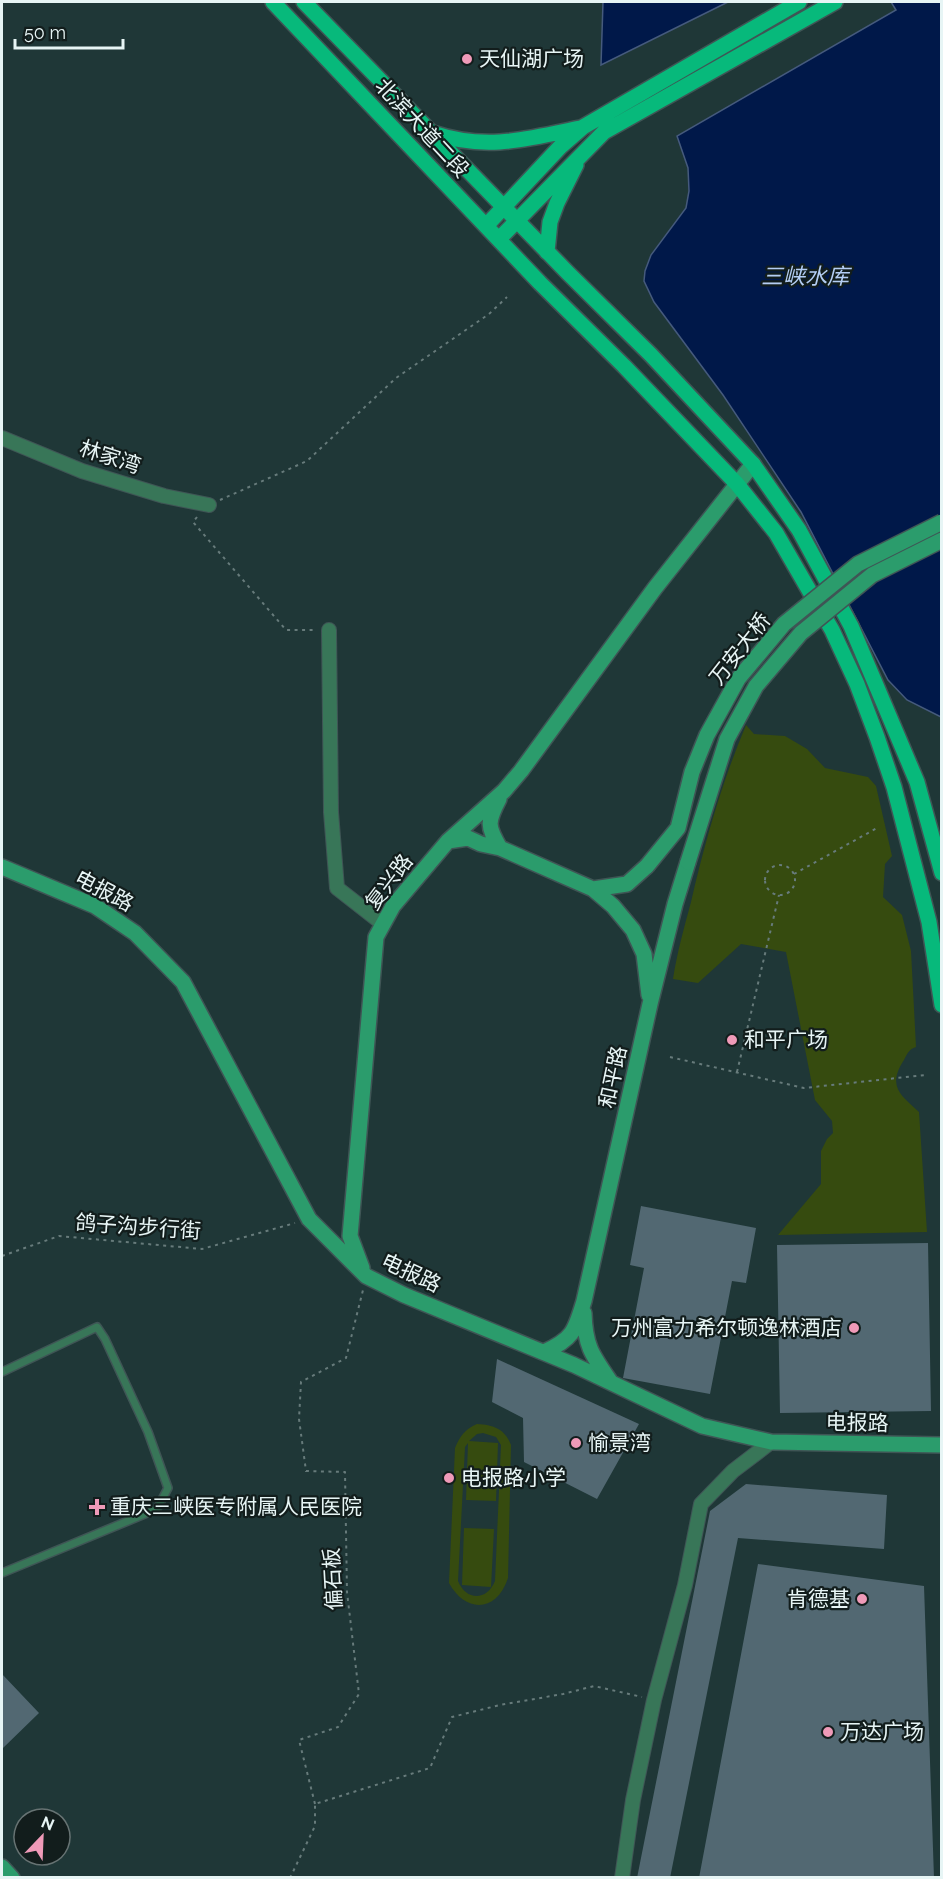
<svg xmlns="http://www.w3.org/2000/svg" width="943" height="1879" font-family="Raleway,'Noto Sans SC',sans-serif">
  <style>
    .green { fill: #364b0f; fill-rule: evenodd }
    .water { fill: #001849; stroke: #455a7d; stroke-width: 1.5 }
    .building { fill: #526872 }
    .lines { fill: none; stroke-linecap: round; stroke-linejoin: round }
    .lane-casing { stroke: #3f5555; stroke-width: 10 }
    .street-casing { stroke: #3f5555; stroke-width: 16 }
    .secondary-casing { stroke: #3f5555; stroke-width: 18 }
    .primary-casing { stroke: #3f5555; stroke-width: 18 }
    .path { stroke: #677b7b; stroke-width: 2; stroke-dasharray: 3 4.5; stroke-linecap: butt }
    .lane { stroke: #387658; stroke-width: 7 }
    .street { stroke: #387658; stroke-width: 14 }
    .secondary { stroke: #2b9c6c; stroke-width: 15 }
    .primary { stroke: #07b97b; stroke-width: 15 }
    .secondary-bridge-casing { stroke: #3f5555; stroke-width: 18; stroke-linecap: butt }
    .secondary-bridge { stroke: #2b9c6c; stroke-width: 15 }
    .poi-dot { fill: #ef9ab8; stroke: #121d1c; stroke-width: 2 }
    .labels { text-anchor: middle; stroke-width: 4.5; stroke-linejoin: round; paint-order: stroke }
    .poi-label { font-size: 21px; fill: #e7f5f5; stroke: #121d1c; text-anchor: start }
    .street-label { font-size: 21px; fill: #e7f5f5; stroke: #121d1c }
    .water-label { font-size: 22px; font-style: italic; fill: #b4cef4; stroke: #121d1c }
  </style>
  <rect width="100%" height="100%" fill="#1f3737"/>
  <!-- green -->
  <path class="green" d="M746 725 754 734 785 736 807 749 825 768 868 777 876 786 892 856 885 864 883 897 902 915 911 951 916 1047C909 1049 907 1054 904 1060 887 1086 900 1095 919 1112L927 1232 778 1235 821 1184V1151L827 1139 833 1133 832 1121 815 1100 786 952 741 944 698 983 673 979C677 953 684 928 691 902 705 841 722 782 746 725Z
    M477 1424C494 1425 505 1429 511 1445L508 1578C497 1612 466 1614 449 1583L455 1448C460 1436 465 1429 477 1424ZM483 1433 496 1437 501 1445 495 1581C487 1601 466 1601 458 1581L465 1447 468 1443 466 1500 496 1501 498 1443 469 1441 477 1434Z
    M464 1528 494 1529 491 1587 462 1585Z"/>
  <!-- water -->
  <path class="water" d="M603 2H728L601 65Z
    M891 2H941V717L907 700 888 680 801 512 723 395 654 302 644 281 645 271 651 255 686 208 689 191 688 168 677 136 896 10Z"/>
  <!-- building -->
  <path class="building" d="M641 1206 756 1228 746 1283 732 1281 710 1394 623 1378 644 1268 630 1265Z
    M928 1243 931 1411 780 1413 777 1245Z
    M497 1359 639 1424 597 1499 524 1462 523 1418 492 1402Z
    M746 1484 887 1495 884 1549 738 1538 670 1878H637L710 1511Z
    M758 1564 924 1586 934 1878H699Z
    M2 1674 39 1713 2 1749Z"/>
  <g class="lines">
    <defs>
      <path id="lane" d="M2 1372 97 1327 105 1339 148 1432 168 1488 157 1509 2 1573"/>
      <path id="street" d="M2 438 82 471 164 496 209 505
        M329 630 331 812 337 888 383 924
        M622 1878 633 1800 654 1700 685 1585 701 1504 733 1471 771 1442"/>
      <path id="secondary" d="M499 799C487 822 487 826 500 848
        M448 841 468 838 481 844 500 848 593 889 613 906 633 930 644 954 649 995
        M2 867 95 906 135 933 183 982 309 1219 366 1276 404 1295 574 1365 702 1426 771 1442 942 1445
        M593 889 627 884 647 866
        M362 1268 350 1236 376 937 393 906 448 841 504 791 521 771 655 588 753 464
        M584 1313C585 1346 592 1355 610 1381
        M544 1352C573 1339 575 1331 584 1301L650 1004 675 904 688 862
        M2 1867 12 1878"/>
      <path id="primary" d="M273 2 540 283 624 366 737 484 776 533 832 630 857 684 877 737 894 787 929 922 942 1005
        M304 2 568 273 651 355 753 464 799 530 851 626 917 782 942 873
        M433 133C486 151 527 139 580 128
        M486 226 560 147 583 127 799 2
        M499 239 604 132 835 2
        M547 252 550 222 557 203 576 165"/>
    </defs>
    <!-- lane casing -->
    <use href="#lane" class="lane-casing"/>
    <!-- street casing -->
    <use href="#street" class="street-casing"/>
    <!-- secondary casing -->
    <use href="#secondary" class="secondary-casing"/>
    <!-- primary casing -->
    <use href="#primary" class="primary-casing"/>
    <!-- path -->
    <path class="path" d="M220 500 307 461 396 378 489 314 507 297
      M197 517 193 522 286 630H314
      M765 880a15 15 0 1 1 30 0a15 15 0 1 1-30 0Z
      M794 874 877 828
      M670 1057 804 1088 925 1075
      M737 1072 779 895
      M2 1256 59 1236 202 1249 295 1223
      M315 1804 299 1740 338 1727 359 1694 347 1592 345 1472 306 1471 299 1419 301 1382 346 1358 363 1290
      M290 1878 315 1826V1804L430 1768 452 1717 500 1705 563 1694 594 1686 642 1697"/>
    <!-- lane -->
    <use href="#lane" class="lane"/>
    <!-- street -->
    <use href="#street" class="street"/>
    <!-- secondary -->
    <use href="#secondary" class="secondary"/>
    <!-- primary -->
    <use href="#primary" class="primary"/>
    <defs>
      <path id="secondary-bridge" d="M688 862 727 739 756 686 801 633 872 575 942 540
        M647 866 678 828 692 772 707 735 738 679 784 624 858 564 942 522"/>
    </defs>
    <!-- secondary-bridge casing -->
    <use href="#secondary-bridge" class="secondary-bridge-casing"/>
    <!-- secondary-bridge -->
    <use href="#secondary-bridge" class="secondary-bridge"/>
  </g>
  <!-- markers -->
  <g class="poi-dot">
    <circle cx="467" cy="59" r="6"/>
    <circle cx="732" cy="1040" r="6"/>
    <circle cx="854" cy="1328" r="6"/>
    <circle cx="576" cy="1443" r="6"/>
    <circle cx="449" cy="1478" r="6"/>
    <path d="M94 1498h6v6h6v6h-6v6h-6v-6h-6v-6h6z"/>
    <circle cx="862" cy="1599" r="6"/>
    <circle cx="828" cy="1732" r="6"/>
  </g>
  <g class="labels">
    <!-- poi labels -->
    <g class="poi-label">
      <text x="479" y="66">天仙湖广场</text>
      <text x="744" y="1047">和平广场</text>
      <text x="842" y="1335" text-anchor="end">万州富力希尔顿逸林酒店</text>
      <text x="588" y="1450">愉景湾</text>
      <text x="461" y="1485">电报路小学</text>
      <text x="110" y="1514">重庆三峡医专附属人民医院</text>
      <text x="850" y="1606" text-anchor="end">肯德基</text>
      <text x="840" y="1739">万达广场</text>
    </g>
    <!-- street labels -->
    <g class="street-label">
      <text transform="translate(422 128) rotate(47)" y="7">北滨大道二段</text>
      <text transform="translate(110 457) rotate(18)" y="7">林家湾</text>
      <text transform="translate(740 649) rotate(-52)" y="7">万安大桥</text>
      <text transform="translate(389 882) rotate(-53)" y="7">复兴路</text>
      <text transform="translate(104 891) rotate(28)" y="7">电报路</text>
      <text transform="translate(613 1077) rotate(-78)" y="7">和平路</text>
      <text transform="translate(138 1227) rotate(4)" y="7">鸽子沟步行街</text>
      <text transform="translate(411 1273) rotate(25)" y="7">电报路</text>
      <text transform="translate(857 1423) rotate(1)" y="7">电报路</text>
      <text transform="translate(333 1579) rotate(-93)" y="7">偏石板</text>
    </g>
    <!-- water labels -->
    <g class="water-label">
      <text x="805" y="284">三峡水库</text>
    </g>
  </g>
  <!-- border -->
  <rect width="943" height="1879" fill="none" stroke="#e7f5f5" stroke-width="6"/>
  <!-- north arrow -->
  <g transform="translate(42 1837) rotate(23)"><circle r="28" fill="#121d1c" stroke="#677373" stroke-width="1.5"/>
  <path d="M0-4.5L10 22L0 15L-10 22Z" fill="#ef9ab8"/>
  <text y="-9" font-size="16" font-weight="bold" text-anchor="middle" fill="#e7f5f5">N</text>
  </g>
  <!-- scale -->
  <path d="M15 39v9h108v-9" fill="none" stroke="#e7f5f5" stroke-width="3"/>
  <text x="24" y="39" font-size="18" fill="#e7f5f5" stroke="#121d1c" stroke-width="4.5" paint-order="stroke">50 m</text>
</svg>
